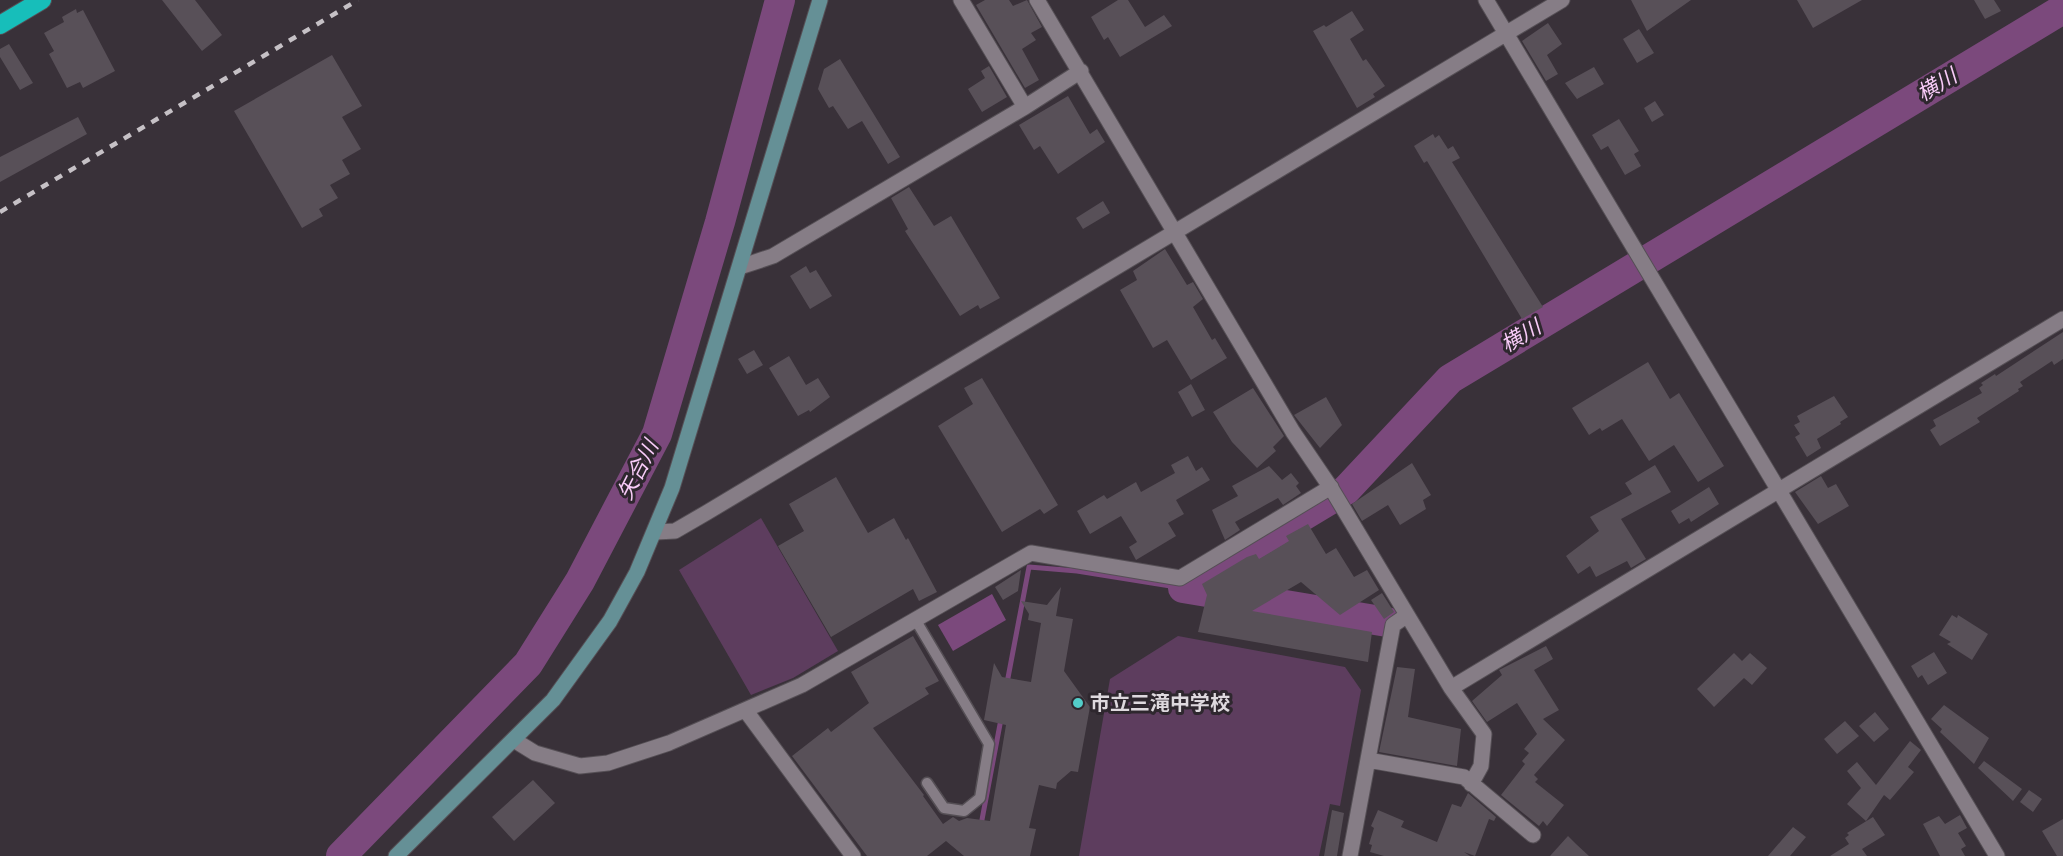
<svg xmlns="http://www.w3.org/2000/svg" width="2063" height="856" font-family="'Exo 2','Noto Sans JP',sans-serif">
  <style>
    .green { fill: #5d3d5e }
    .water { fill: #7b497c }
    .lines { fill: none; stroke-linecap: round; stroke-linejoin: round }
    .stream { stroke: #7b497c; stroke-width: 5 }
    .river { stroke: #7b497c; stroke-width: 30 }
    .building { fill: #585058 }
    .lane-casing { stroke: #554f55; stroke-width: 13 }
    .street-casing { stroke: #554f55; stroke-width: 17 }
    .secondary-casing { stroke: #554f55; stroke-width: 17 }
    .highway-casing { stroke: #554f55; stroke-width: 20 }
    .lane { stroke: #867d86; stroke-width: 10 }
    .street { stroke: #867d86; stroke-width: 15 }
    .secondary { stroke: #659096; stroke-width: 15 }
    .highway { stroke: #17beba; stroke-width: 18 }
    .rail { stroke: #c6c1c6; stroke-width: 4.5; stroke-dasharray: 8 8; stroke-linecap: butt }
    .poi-dot { fill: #53cdc9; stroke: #2e272e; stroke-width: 2 }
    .labels { text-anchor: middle; stroke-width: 6; stroke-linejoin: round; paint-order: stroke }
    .poi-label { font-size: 20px; font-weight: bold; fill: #ded9de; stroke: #2e272e; text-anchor: start }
    .water-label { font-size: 21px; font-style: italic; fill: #f8cbf8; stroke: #2e272e }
  </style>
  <rect width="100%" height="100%" fill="#393139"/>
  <!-- green -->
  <path class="green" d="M761 518 838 651 793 678 751 695 679 570Z
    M1178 636 1345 667 1361 690 1340 806 1330 804 1319 856H1079L1110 679Z"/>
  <!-- water -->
  <path class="water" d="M992 594 1006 620 953 651 938 625Z"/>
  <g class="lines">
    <!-- stream -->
    <path class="stream" d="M1007 683 1029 567 1077 571 1183 588
      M981 825 1001 719"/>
    <!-- river -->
    <path class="river" d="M1387 622 1183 588 1346 490 1450 379 2063 9
      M341 856 528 664 580 581 657 434 720 222 780 0"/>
  </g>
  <!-- building -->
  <path class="building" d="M162 0H195L222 35 202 51Z
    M985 0H1009L1013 6 1027 0 1042 27 1031 33 1036 40 1022 49 1039 80 1025 88 976 5Z
    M1118 0H1128L1145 27 1164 15 1172 26 1120 57 1108 37 1104 40 1091 17Z
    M1631 0H1691L1647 31Z
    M1797 0H1862L1813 28Z
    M1974 0H1994L2001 11 1985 19Z
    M76 9 77 13 83 10 115 71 83 88 80 82 67 88 49 54 54 51 44 33 64 22 62 17Z
    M1352 11 1364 30 1350 39 1363 61 1366 59 1371 66 1385 86 1373 94 1375 97 1357 108 1313 31 1324 25 1326 27Z
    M1548 23 1562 44 1547 55 1558 74 1546 81 1522 41Z
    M1639 29 1654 53 1637 63 1623 39Z
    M9 44 33 83 20 90 0 57V49Z
    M332 55 362 106 342 117 361 149 342 160 350 174 330 185 338 198 319 209 323 216 302 228 234 111Z
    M840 59 900 157 888 164 862 121 848 129 833 106 829 108 818 89 824 69Z
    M989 66 1007 97 982 112 968 89 985 78 981 71Z
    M1594 67 1604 84 1577 99 1565 83Z
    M1068 96 1090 134 1097 129 1105 142 1058 174 1040 146 1034 150 1019 125Z
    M1655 101 1664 115 1652 122 1644 108Z
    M78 117 87 134 0 182V157Z
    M1619 119 1639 151 1634 154 1641 166 1625 175 1608 146 1601 150 1592 135Z
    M1433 134 1435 138 1439 135 1448 149 1453 146 1460 158 1452 162 1543 307 1522 319 1427 161 1424 163 1414 146Z
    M909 187 934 226 951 216 1000 298 980 309 978 305 960 316 905 231 908 229 891 198Z
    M1103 201 1110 213 1083 229 1076 218Z
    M1165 249 1187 285 1193 282 1203 299 1193 307 1212 340 1215 338 1227 358 1191 380 1167 340 1153 348 1120 290 1137 280 1133 271Z
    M806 266 810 273 816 270 832 296 810 309 790 276Z
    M2063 332V359L2054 365 2052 361 2020 382 2023 386 2018 389 2019 391 1977 418 1980 422 1940 446 1930 430 1936 426 1933 420 1982 393 1979 388 1983 385 1981 383 1995 374 1996 376Z
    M754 350 763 365 747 374 738 359Z
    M789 356 806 385 818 378 830 397 810 412 809 410 798 416 769 368Z
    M1648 362 1670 399 1679 393 1724 466 1698 482 1674 445 1649 461 1622 419 1602 431 1600 428 1589 435 1572 408Z
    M982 378 1058 505 1044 514 1040 509 1002 532 938 426 973 404 964 388Z
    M1191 384 1205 410 1192 417 1178 392Z
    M1253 388 1284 436 1273 447 1276 451 1257 468 1232 442 1213 412Z
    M1834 396 1848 417 1840 422 1841 424 1817 439 1821 448 1807 457 1795 437 1800 434 1794 425 1800 422 1797 416Z
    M1326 397 1342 425 1320 448 1294 415Z
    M1188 456 1196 471 1202 467 1210 480 1176 500 1184 514 1168 523 1176 536 1136 560 1129 547 1137 542 1121 516 1090 534 1077 511 1104 495 1107 499 1136 482 1141 492 1175 473 1171 465Z
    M1412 463 1431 495 1423 500 1426 509 1400 525 1388 505 1362 521 1352 504Z
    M1655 465 1671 492 1621 519 1646 559 1631 568 1627 561 1596 577 1590 566 1578 574 1566 556 1599 531 1590 517 1632 494 1625 483Z
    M1269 466 1282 480 1291 473 1299 483 1296 486 1301 493 1283 505 1278 498 1235 522 1240 530 1225 540 1212 510 1238 496 1232 486Z
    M1821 476 1828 488 1836 484 1849 506 1818 524 1795 492Z
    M836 477 868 533 894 518 906 540 908 538 937 592 919 601 913 589 831 637 778 546 804 531 789 504Z
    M1709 487 1719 504 1691 522 1689 518 1679 524 1671 511Z
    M1308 524 1326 554 1336 548 1354 577 1367 570 1379 590 1340 615 1301 582 1252 611 1372 632 1368 662 1198 632 1207 595 1202 584 1247 557 1256 554 1259 559 1289 541 1286 536Z
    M1021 570 1018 591 1003 600 995 587Z
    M1061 587 1056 616 1073 619 1064 671 1090 707 1078 772 1071 771 1057 783 1056 789 1039 785 1029 828 1036 829 1030 856H964L946 841 927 856H867L792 756 828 728 831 732 869 703 851 672 913 636 939 681 925 688 929 694 873 728 924 795 923 796 943 824 953 817 959 821 967 818 990 821 1006 725 984 720 994 663 1002 677 1031 682 1041 623 1028 620 1029 614 1021 601 1047 605Z
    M1382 593 1394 612 1384 619 1371 600Z
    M1952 615 1957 618 1958 615 1988 634 1972 660 1947 644 1951 642 1939 635Z
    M1546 646 1553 659 1534 670 1559 710 1543 719 1565 740 1534 775 1538 779 1535 782 1564 805 1547 826 1543 821 1539 826 1501 795 1525 764 1522 761 1529 753 1524 749 1537 734 1517 703 1487 722 1472 701 1502 675 1499 670Z
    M1934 652 1947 673 1928 685 1922 675 1918 678 1911 666Z
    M1734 653 1742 661 1750 653 1767 668 1752 685 1744 678 1714 707 1697 689Z
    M1397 667 1415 669 1408 717 1461 729 1457 766 1379 752Z
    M1944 705 1989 738 1974 764 1940 732 1942 729 1931 719Z
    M1875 712 1889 729 1874 742 1859 726Z
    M1845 721 1859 736 1837 754 1824 739Z
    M1910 741 1921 750 1908 767 1914 772 1890 800 1884 795 1866 821 1847 804 1861 788 1847 771 1857 762 1876 785Z
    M1984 761 2022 789 2013 801 1978 768Z
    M533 780 555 803 514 841 492 817Z
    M2029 790 2042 799 2033 812 2020 802Z
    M1468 793 1496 817 1494 821 1489 819 1475 856 1464 852 1470 856H1384L1370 852 1372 845 1369 844 1374 828 1371 826 1378 810 1404 821 1401 827 1437 842 1452 804 1461 807Z
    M1332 810 1344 813 1337 856H1324Z
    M1960 815 1967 828 1958 833 1966 846 1961 849 1965 856H1940L1923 824 1939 816 1945 824Z
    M1873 817 1885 835 1862 849 1867 856H1830L1849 844 1845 838 1849 835 1847 833Z
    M2063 819V856H2057L2042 831Z
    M1793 827 1806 837 1790 856H1768Z
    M1568 836 1576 844 1589 856H1550Z"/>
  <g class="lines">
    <defs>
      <path id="lane" d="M915 619 989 744 980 798 964 811 944 808 927 783"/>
      <path id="street" d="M961 0 1025 107
        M1037 0 1293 432 1331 488 1451 688 2063 319
        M1486 0 1997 856
        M740 267 773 256 1025 107 1081 71
        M656 532 675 531 706 513 1562 0
        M1451 688 1484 734 1481 766 1471 784
        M746 711 853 856
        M514 740 535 753 580 766 608 763 669 743 802 685 1031 553 1180 578 1331 487
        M1368 760 1464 777 1533 835
        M1350 856 1393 625 1406 616"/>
      <path id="secondary" d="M396 856 553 700 610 621 637 572 672 488 820 0"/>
      <path id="highway" d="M0 25 42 0"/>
    </defs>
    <!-- lane casing -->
    <use href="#lane" class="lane-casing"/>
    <!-- street casing -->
    <use href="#street" class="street-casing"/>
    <!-- secondary casing -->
    <use href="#secondary" class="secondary-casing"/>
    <!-- highway casing -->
    <use href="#highway" class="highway-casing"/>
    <!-- lane -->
    <use href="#lane" class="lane"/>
    <!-- street -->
    <use href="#street" class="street"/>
    <!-- secondary -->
    <use href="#secondary" class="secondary"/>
    <!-- highway -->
    <use href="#highway" class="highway"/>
    <!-- rail -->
    <path class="rail" d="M0 212 358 0"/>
  </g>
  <!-- markers -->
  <circle class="poi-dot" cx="1078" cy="703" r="6"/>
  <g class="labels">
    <!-- poi labels -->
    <g class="poi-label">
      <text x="1090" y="710">市立三滝中学校</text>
    </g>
    <!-- water labels -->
    <g class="water-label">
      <text transform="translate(1937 85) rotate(-31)" y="7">横川</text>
      <text transform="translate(1521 336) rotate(-31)" y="7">横川</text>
      <text transform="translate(638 470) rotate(-63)" y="7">矢合川</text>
    </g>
  </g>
</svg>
